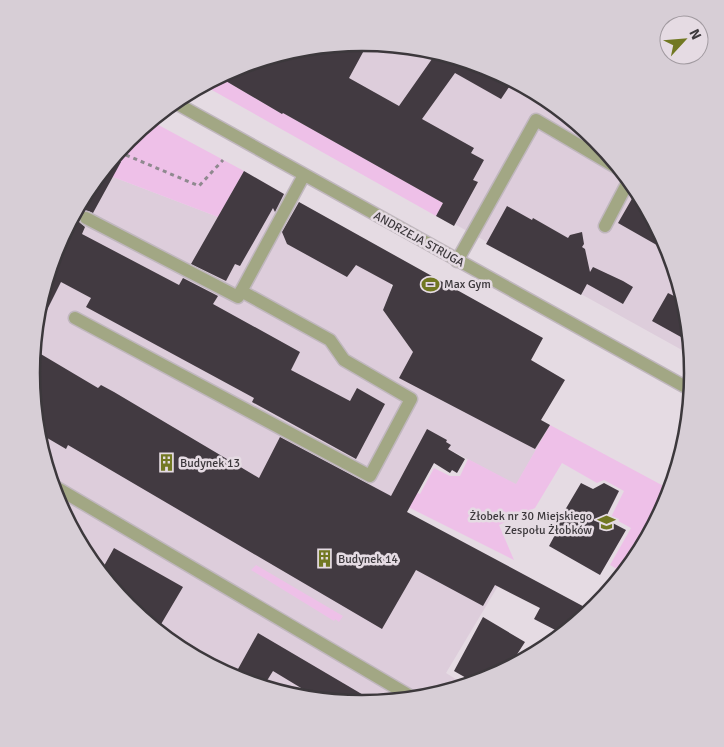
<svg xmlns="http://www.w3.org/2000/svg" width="724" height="747" font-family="Signika,sans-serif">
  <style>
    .built { fill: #ddcddb }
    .green { fill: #eec0e8 }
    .building { fill: #423a41 }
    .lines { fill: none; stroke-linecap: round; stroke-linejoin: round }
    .minor-casing { stroke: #c0b7be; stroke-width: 15 }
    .path { stroke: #8f898f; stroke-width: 3; stroke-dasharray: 4 4; stroke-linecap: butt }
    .minor { stroke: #a2a784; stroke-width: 12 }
    .labels { text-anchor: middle; stroke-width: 5; stroke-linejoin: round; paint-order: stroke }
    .street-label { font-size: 12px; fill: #3c383c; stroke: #e5dbe3 }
    .poi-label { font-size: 12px; fill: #3c383c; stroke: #e5dbe3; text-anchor: start }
    .rim { fill: none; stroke: #3c383c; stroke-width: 2.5 }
  </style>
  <rect width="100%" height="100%" fill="#e5dbe3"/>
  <!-- built -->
  <path class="built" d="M362 43 427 49 489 68 546 99 596 140 637 190 668 247 686 309 691 355 204 85 236 68 298 49Z
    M102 171 113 177 218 217 244 171 403 261 391 284V290L383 310 411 349 468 382 550 425 516 485 443 446 380 523 498 586 446 673 467 686 426 698 362 704 297 698 235 679 178 648 128 607 87 557 56 500 38 438 31 373 38 309 57 247 87 190Z"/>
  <!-- green -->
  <path class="green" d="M219 77 282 114 283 113 431 196 443 203 436 216 203 85Z
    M151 121 244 171 218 217 113 177 102 171 128 139Z
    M550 425 671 490C662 517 642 552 624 573L610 565 631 528 611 517 624 491 604 480 597 483 562 463 535 508 499 525 514 560 406 506 408 488 420 494 434 468 450 476H460L468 459 516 484Z
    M256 565 343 616 339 622 335 619 334 621 251 570Z"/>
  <!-- building -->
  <path class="building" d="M362 43H368L349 78 399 106 432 59 427 57 430 50 489 68 513 81 501 99 455 73 422 119 474 148 471 153 484 160 473 180 478 182 454 226 436 216 443 203 283 113 282 114 219 77 236 68 298 49Z
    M114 157 121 162 93 213 85 210 79 215V222L85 227 82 234 179 285 183 278 218 296 213 304 300 352 291 370 350 401 357 388 385 404 356 459 252 402 254 398 86 307 91 298 61 282 47 310 38 307 57 247 87 190Z
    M244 171 284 194 275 212 273 208 240 266 235 264 226 281 191 264Z
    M637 190 668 247 669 252 618 223Z
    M299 202 543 338 531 360 565 380 541 420 550 425 535 449 399 378 413 352 383 310 393 285 356 265 347 277 287 244 282 232Z
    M507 206 532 220 533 218 568 238 570 235 582 232 584 244 582 247 585 249 590 272 593 267 623 281 633 287 623 304 587 284 581 295 486 244Z
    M668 293 684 301 686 309 690 342 652 321Z
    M34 350 98 388 101 385 114 392 259 478 280 437 391 496 427 429 447 440 446 442 451 445 448 449 465 459 457 473 452 470 450 473 434 463 407 512 592 611 563 634 534 619 540 608 495 585 483 606 416 570 382 629 68 445 66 449 37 432 31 374Z
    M581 483 593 489 604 483 619 491 605 519 626 530 600 575 549 546 556 533 552 532Z
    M114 548 183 587 157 631 128 607 100 573Z
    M483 617 525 642 514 659 520 662 488 679 475 683 454 671Z
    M258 633 377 703 362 704 308 699 311 694 273 671 263 687 233 678Z"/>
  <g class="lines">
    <defs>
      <path id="minor" d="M174 102 691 390
        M86 218 238 297 304 175
        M605 226 629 180
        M457 261 536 120 621 170
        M75 318 370 476 411 399 344 360 330 340 241 291
        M52 485 415 699"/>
    </defs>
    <!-- minor casing -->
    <use href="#minor" class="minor-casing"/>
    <!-- path -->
    <path class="path" d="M126 155 199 186 223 160"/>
    <!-- minor -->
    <use href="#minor" class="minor"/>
  </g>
  <!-- icons -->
  <defs>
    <symbol id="stadium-bare" viewBox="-9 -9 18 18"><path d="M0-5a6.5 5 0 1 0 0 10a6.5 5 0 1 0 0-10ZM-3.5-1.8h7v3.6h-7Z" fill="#717822" stroke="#e5dbe3" stroke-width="2.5" paint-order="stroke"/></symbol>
    <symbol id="building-bare" viewBox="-9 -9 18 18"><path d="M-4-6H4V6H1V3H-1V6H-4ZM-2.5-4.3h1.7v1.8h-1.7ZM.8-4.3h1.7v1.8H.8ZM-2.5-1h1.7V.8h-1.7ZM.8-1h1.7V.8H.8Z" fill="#717822" stroke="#e5dbe3" stroke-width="2.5" paint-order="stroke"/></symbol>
    <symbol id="school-bare" viewBox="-9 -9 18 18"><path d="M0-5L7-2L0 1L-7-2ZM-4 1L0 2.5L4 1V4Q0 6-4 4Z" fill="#717822" stroke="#e5dbe3" stroke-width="2.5" paint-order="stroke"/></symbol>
  </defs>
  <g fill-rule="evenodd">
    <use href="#stadium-bare" x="418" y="272" width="25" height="25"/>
    <use href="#building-bare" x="154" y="450" width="25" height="25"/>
    <use href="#school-bare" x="594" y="510" width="25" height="25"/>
    <use href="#building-bare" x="312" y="546" width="25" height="25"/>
  </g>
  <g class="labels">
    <!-- street labels -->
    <g class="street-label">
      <text transform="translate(419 239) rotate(29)" y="4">ANDRZEJA STRUGA</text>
    </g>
    <!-- poi labels -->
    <g class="poi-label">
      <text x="444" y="288">Max Gym</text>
      <text x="180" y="467">Budynek 13</text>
      <text x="592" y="520" text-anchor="end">Żłobek nr 30 Miejskiego<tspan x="592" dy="14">Zespołu Żłobków</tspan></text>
      <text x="338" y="563">Budynek 14</text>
    </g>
  </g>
  <!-- crop -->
  <path d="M0 0H724V747H0ZM40 373a322 322 0 1 1 644 0a322 322 0 1 1-644 0Z" fill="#d7ced6" fill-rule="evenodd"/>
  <path class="rim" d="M40 373a322 322 0 1 1 644 0a322 322 0 1 1-644 0Z"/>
  <!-- north arrow -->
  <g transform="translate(684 40) rotate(64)"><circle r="24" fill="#e5dbe3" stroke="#a19aa0"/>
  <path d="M0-4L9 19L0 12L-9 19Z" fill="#717822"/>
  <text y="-8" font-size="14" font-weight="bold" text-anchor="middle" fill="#3c383c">N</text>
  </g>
</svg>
